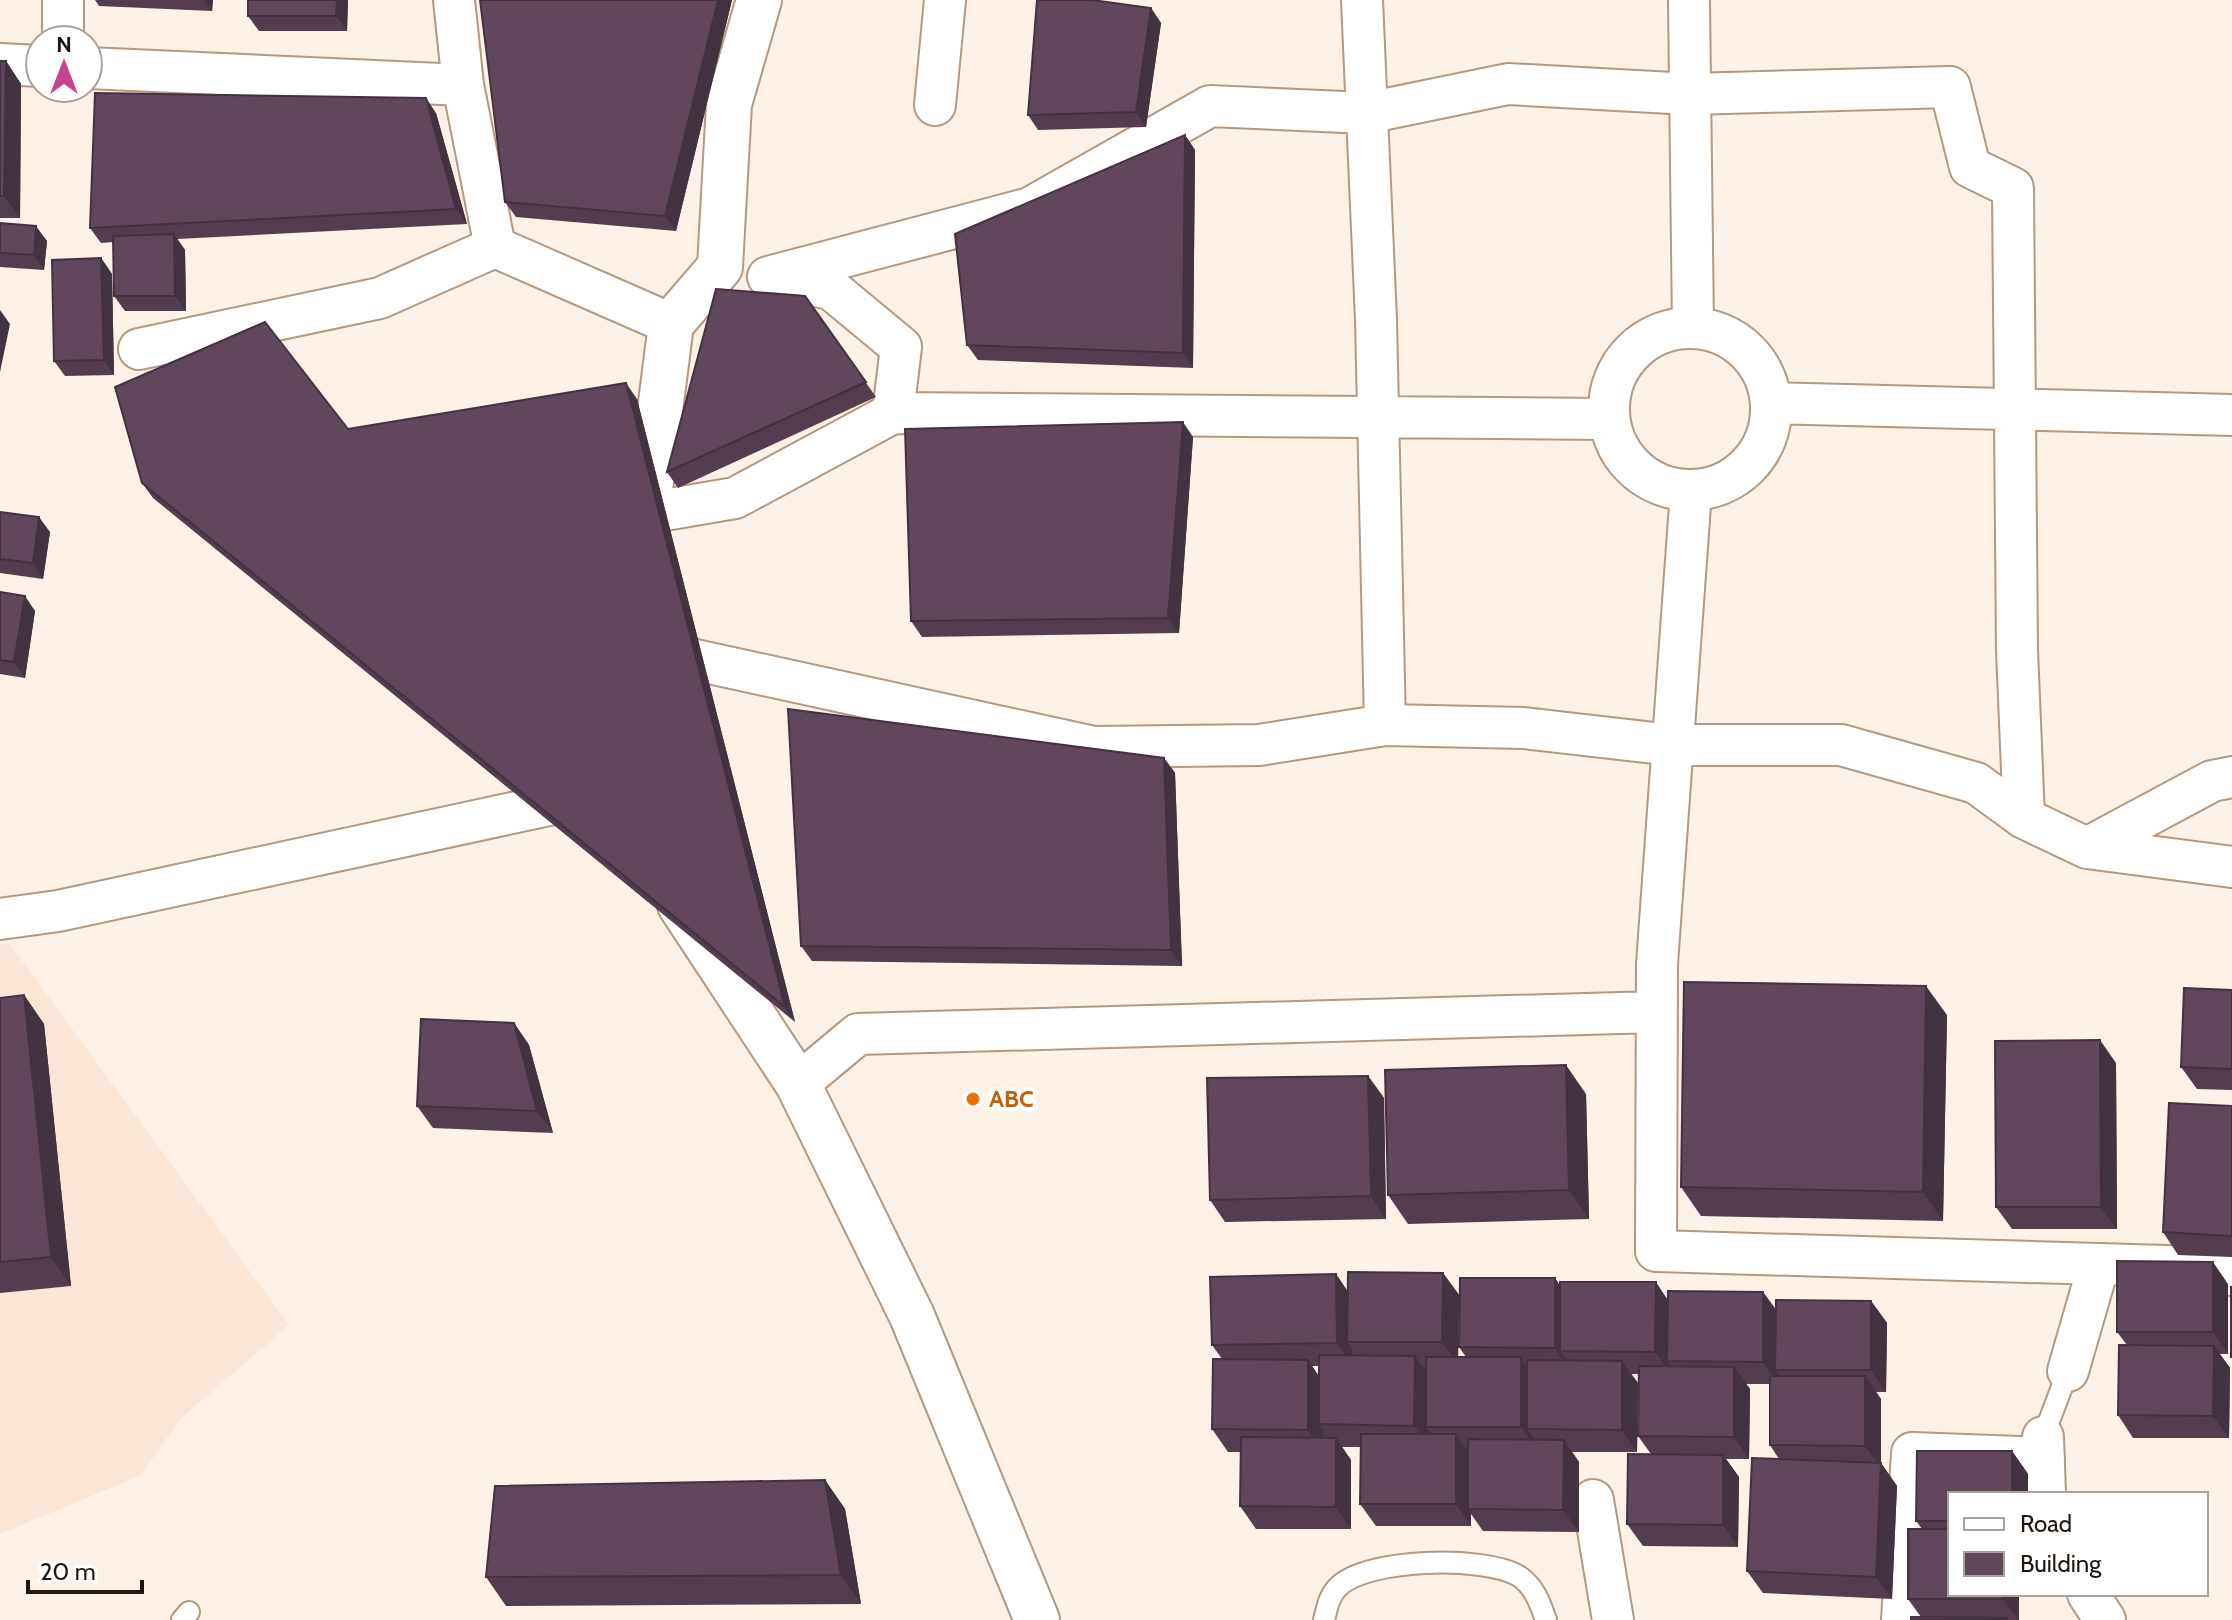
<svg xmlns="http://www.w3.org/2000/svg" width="2232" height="1620" font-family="Cabin,sans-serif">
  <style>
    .commercial { fill: #f9e6d6 }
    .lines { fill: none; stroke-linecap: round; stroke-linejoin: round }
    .lane-casing { stroke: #b49880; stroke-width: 24 }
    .street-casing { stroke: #b49880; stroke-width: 44 }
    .secondary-casing { stroke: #b49880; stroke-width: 48 }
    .lane { stroke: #fff; stroke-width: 20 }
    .street { stroke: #fff; stroke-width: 40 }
    .secondary { stroke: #fff; stroke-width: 44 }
    .wall { fill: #533d4f; fill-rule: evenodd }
    .shaded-wall { fill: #433240 }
    .building { fill: #60475c; stroke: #433240; stroke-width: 2 }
    .food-dot { fill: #e8710a; stroke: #fff; stroke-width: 3 }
    .labels { text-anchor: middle; stroke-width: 8; stroke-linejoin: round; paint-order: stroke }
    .food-label { font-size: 24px; font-weight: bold; fill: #c56008; stroke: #fff; text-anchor: start }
  </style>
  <rect width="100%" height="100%" fill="#fef1e7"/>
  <!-- commercial -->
  <path class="commercial" d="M9 943 289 1325 181 1418 141 1475 0 1534V945Z"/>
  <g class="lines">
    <defs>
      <path id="lane" d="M2043 1437 2068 1371
        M182 1620 189 1612
        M1324 1620C1327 1608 1329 1596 1338 1587 1367 1558 1482 1556 1517 1575 1534 1585 1540 1603 1546 1620"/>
      <path id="street" d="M63 0V40
        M454 0 463 85
        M1362 0 1376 320 1385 725
        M1689 0 1693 328
        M0 64 40 66
        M88 68 463 85 495 247 671 324
        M935 105 945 0
        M768 277 1030 208 1210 106 1367 113 1508 84 1690 94 1950 87 1970 167 2013 188 2017 650 2024 818
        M1609 409a81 81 0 1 1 162 0a81 81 0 1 1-162 0Z
        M139 349 380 298 495 247
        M1772 403 2232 415
        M893 413 1608 419
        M1691 491 1657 964 1656 1251 2200 1267 2232 1275
        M647 513 735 498 893 413 901 347 831 289 774 278
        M650 650 1094 747 1259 745 1385 725 1524 728 1672 745H1841L1976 783 2024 818 2087 848 2232 867
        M2087 848 2212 781 2232 777
        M0 919 58 911 586 797
        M798 1084 858 1034 1656 1012
        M2068 1371 2099 1264
        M2043 1437 2045 1494
        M1593 1500 1613 1620
        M2088 1594 2105 1620
        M1902 1620 1912 1453 2044 1458"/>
      <path id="secondary" d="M646 521 671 324 720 267 729 104 759 0
        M680 905 798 1084 912 1316 1037 1620"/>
    </defs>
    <!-- lane casing -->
    <use href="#lane" class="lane-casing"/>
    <!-- street casing -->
    <use href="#street" class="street-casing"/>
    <!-- secondary casing -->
    <use href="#secondary" class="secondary-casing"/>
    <!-- lane -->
    <use href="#lane" class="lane"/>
    <!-- street -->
    <use href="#street" class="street"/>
    <!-- secondary -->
    <use href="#secondary" class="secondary"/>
  </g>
  <!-- wall -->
  <path class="wall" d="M95 0H213L212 11 99 6Z
    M248 0H348L347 31H259L248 16Z
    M732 0 676 231 516 217 505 202Z
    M1151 8 1161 23 1146 127 1038 130 1028 115Z
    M0 61H6L21 84 20 218H0Z
    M436 113 467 224 177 239 185 250 186 311H125L114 296 113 242 101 243 90 228Z
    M1185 135 1195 150 1193 368 978 360 967 345Z
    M0 223 47 241 44 270 0 267Z
    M101 258 112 274 114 375 65 376 54 361Z
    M805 296 876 397 678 488 667 472Z
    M637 399 795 1022 153 498 142 483 348 429Z
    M1193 437 1179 633 922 637 911 621Z
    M0 512 50 532 43 579 0 573Z
    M0 592 35 611 25 678 0 674Z
    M1164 758 1175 773 1182 966 812 961 801 946Z
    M2232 990V1090L2197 1089 2181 1067Z
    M24 995 44 1024 71 1286 0 1293V998Z
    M1947 1015 1943 1221 1701 1216 1681 1187Z
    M514 1023 529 1045 553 1133 433 1128 417 1106Z
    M2116 1063 2117 1229H2012L1996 1207Z
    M1368 1076 1384 1098 1386 1219 1225 1222 1210 1200Z
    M1586 1094 1589 1219 1408 1224 1388 1195Z
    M2232 1106V1257L2178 1255 2163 1232Z
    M1443 1273 1459 1295 1458 1357H1466L1459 1347 1555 1278 1560 1286 1668 1299 1763 1292 1776 1310 1871 1301 1887 1323 1886 1392H1876L1881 1399V1463L1897 1486 1892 1599 1763 1593 1747 1571 1779 1459 1770 1445V1384H1746L1750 1389 1749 1459H1726L1739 1477 1738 1547 1643 1546 1627 1524 1651 1454 1638 1436 1639 1374H1631L1638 1383 1637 1452H1572L1579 1462V1532L1483 1531 1471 1514V1526H1376L1360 1504 1361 1447H1342L1351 1460V1529H1256L1240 1506V1452H1228L1212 1429 1222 1359 1212 1345 1336 1274 1347 1291ZM1312 1366H1319V1377Z
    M2228 1284V1354H2220L2230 1368 2229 1438H2133L2118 1415 2127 1345 2117 1332Z
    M1917 1451H2012L2028 1474V1494H1950V1594H2019V1620H1911V1617H1921L1908 1599V1529H1922L1916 1521Z
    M825 1480 845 1509 861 1604 506 1606 486 1577Z"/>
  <!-- shaded-wall -->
  <path class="shaded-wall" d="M204 0H213L212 11Z
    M337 0H348L347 31 336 16Z
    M718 0H732L676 231 665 216Z
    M1151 8 1161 23 1146 127 1136 112Z
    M6 61 21 84 20 218 4 196Z
    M426 98 436 113 467 224 456 209Z
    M1185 135 1195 150 1193 368 1183 353Z
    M36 226 47 241 44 270 34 255Z
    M174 234 185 250 186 311 175 296Z
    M101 258 112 274 114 375 104 360Z
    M0 310 10 324 0 372Z
    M626 383 637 399 795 1022 785 1007Z
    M1183 422 1193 437 1179 633 1168 618Z
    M39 517 50 532 43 579 33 563Z
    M25 596 35 611 25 678 14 662Z
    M1164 758 1175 773 1182 966 1171 950Z
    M1926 986 1947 1015 1943 1221 1923 1192Z
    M24 995 44 1024 71 1286 51 1257Z
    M514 1023 529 1045 553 1133 537 1111Z
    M2100 1040 2116 1063 2117 1229 2101 1207Z
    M1566 1065 1586 1094 1589 1219 1569 1190Z
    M1368 1076 1384 1098 1386 1219 1371 1196Z
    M2213 1262 2228 1284V1354L2213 1332Z
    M1443 1273 1459 1295 1458 1364 1442 1342Z
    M1336 1274 1351 1296 1347 1342 1352 1349V1365L1337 1343Z
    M1555 1278 1570 1301 1560 1351 1570 1366V1370L1555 1348Z
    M1656 1282 1671 1305 1667 1361 1671 1366V1374L1655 1352Z
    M1763 1292 1779 1314 1775 1370 1778 1374V1384L1763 1362Z
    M1871 1301 1887 1323 1886 1392 1871 1370Z
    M2214 1346 2230 1368 2229 1438 2213 1416Z
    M1415 1356 1431 1378 1426 1427 1430 1433V1448L1414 1426Z
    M1521 1357 1537 1380 1527 1429 1537 1444V1450L1521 1427Z
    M1308 1360 1323 1382 1319 1424 1323 1430V1452L1308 1430Z
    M1622 1361 1638 1383 1637 1452 1622 1430Z
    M1734 1367 1750 1389 1749 1459 1734 1437Z
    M1865 1376 1881 1399V1468L1865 1446Z
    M1456 1434 1472 1457 1468 1509 1471 1514V1526L1456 1504Z
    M1336 1438 1351 1460V1529L1336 1507Z
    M1564 1440 1579 1462V1532L1563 1510Z
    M2012 1451 2028 1474V1494H2012Z
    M1723 1455 1739 1477 1738 1547 1723 1525Z
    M1881 1463 1897 1486 1892 1599 1876 1577Z
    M825 1480 845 1509 861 1604 841 1575Z
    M2003 1594H2019V1620L2003 1599Z"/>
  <!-- building -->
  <path class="building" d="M248 0H337L336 16H248Z
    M480 0H718L665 216 505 202Z
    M1037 0H1092L1151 8 1136 112 1028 115Z
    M0 61H6L4 196H0Z
    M95 93 426 98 456 209 90 228Z
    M1185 135 1183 353 967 345 955 234Z
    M0 223 36 226 34 255 0 253Z
    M174 234 175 296H114L113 236Z
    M101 258 104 360 54 361 52 260Z
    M716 289 805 296 866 382 667 472Z
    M265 322 348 429 626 383 785 1007 142 483 115 387Z
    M1183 422 1168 618 911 621 905 429Z
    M0 512 39 517 33 563 0 559Z
    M0 592 25 596 14 662 0 660Z
    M788 709 1164 758 1171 950 801 946Z
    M1684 982 1926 986 1923 1192 1681 1187Z
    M2184 988 2232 990V1069L2181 1067Z
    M24 995 51 1257 0 1262V998Z
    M421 1019 514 1023 537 1111 417 1106Z
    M2100 1040 2101 1207H1996L1995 1041Z
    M1566 1065 1569 1190 1388 1195 1385 1070Z
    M1368 1076 1371 1196 1210 1200 1207 1078Z
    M2169 1103 2232 1106V1236L2163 1232Z
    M2117 1261 2213 1262V1332H2117Z
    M1348 1272 1443 1273 1442 1342H1347Z
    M1336 1274 1337 1343 1212 1345 1210 1277Z
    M1460 1278H1555V1348L1459 1347Z
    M1560 1282H1656L1655 1352 1560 1351Z
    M2231 1287H2232V1357H2231Z
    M1668 1291 1763 1292V1362L1667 1361Z
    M1776 1300 1871 1301V1370H1775Z
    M2119 1345 2214 1346 2213 1416 2118 1415Z
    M1319 1355 1415 1356 1414 1426 1319 1424Z
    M1426 1357H1521V1427H1426Z
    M1213 1359 1308 1360V1430L1212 1429Z
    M1527 1360 1622 1361V1430L1527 1429Z
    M1639 1366 1734 1367V1437L1638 1436Z
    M1770 1376H1865V1446L1770 1445Z
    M1361 1434H1456V1504H1360Z
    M1241 1437 1336 1438V1507L1240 1506Z
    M1468 1439 1564 1440 1563 1510 1468 1509Z
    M1917 1451H2012V1494H1950V1521H1916Z
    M1628 1454 1723 1455V1525L1627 1524Z
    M1752 1458 1881 1463 1876 1577 1747 1571Z
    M825 1480 841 1575 486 1577 495 1486Z
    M1908 1529H1950V1594H2003V1599H1908Z
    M1911 1617 2007 1618V1620H1911Z"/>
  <!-- markers -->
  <circle class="food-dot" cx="973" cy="1099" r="8"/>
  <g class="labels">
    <!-- food labels -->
    <g class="food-label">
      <text x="989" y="1107">ABC</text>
    </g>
  </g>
  <!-- legend -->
  <rect x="1948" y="1492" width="260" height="104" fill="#ffffff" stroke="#a6a29e" stroke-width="2"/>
  <rect x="1964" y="1518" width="40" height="12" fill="#ffffff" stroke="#a6a29e" stroke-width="2"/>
  <text x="2020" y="1532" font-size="24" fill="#20160d">Road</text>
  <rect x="1964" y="1552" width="40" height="24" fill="#60475c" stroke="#a6a29e" stroke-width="2"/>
  <text x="2020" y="1572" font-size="24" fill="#20160d">Building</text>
  <!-- north arrow -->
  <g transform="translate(64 64)"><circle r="38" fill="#ffffff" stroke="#a6a29e" stroke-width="2"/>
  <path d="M0-6L14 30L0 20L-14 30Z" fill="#c7458d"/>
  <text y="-12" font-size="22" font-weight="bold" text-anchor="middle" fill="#20160d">N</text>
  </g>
  <!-- scale -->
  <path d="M28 1580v12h114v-12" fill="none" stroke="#20160d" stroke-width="4"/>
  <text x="40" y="1580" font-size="24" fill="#20160d" stroke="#ffffff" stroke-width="6" paint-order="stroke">20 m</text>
</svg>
